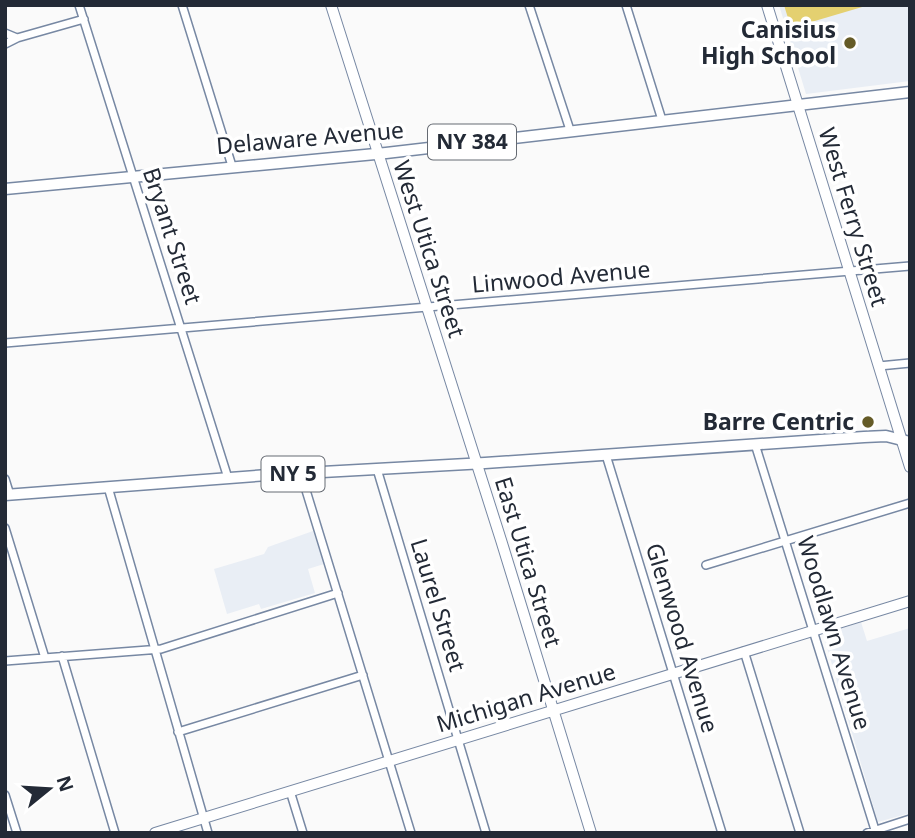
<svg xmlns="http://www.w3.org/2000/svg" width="915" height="838" font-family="'Noto Sans',sans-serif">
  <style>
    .built { fill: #e9eef5 }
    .green { fill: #e4d070 }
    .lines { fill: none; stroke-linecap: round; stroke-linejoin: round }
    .street-casing { stroke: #7788a3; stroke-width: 10 }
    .secondary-casing { stroke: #7788a3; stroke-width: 12 }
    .primary-casing { stroke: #7788a3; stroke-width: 13 }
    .street { stroke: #fff; stroke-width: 7 }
    .secondary { stroke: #fff; stroke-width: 10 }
    .primary { stroke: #fff; stroke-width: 10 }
    .poi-dot { fill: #655b27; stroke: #fff; stroke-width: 2.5 }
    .labels { text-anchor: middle; stroke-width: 7; stroke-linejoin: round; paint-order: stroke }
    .shield { fill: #fff; stroke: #656a72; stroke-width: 2 }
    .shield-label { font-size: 21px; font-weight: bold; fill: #232a36 }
    .poi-label { font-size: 23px; font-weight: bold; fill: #232a36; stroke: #fff; text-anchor: end }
    .street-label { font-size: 23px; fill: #232a36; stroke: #fff }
  </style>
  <rect width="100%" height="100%" fill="#fafafa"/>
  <!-- built -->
  <path class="built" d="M779 5H910V81L806 94Z
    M313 531 324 564 308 569 315 593 261 609 259 604 227 614 214 569 264 554 268 547Z
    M861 622 867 641 910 628V813L878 822 823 634Z"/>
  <!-- green -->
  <path class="green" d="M784 5H869L791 28Z"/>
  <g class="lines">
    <defs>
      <path id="street" d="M79 5 228 478
        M182 5 232 166
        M529 5 570 130
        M626 5 662 120
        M5 33 17 38
        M5 44 17 38 84 19
        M5 343 910 266
        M879 366 910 363
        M755 444 876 833
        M606 455 722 833
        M377 469 486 833
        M301 474 411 833
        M5 479 10 495
        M108 487 208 833
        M5 528 45 658
        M706 565 910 503
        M744 651 800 833
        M62 656 115 833
        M5 661 161 649 338 593
        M178 732 363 675
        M290 791 303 833
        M5 795 17 833
        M867 833 910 819"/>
      <path id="secondary" d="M331 5 501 540 591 833
        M767 5 910 467
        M155 833 910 601"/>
      <path id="primary" d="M5 189 386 153 910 92
        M5 495 268 475 485 463 864 437 886 436 910 442"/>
    </defs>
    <!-- street casing -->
    <use href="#street" class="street-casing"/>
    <!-- secondary casing -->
    <use href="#secondary" class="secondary-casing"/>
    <!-- primary casing -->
    <use href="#primary" class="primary-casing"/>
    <!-- street -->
    <use href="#street" class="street"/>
    <!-- secondary -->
    <use href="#secondary" class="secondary"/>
    <!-- primary -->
    <use href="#primary" class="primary"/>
  </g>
  <!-- markers -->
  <g class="poi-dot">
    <circle cx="850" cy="43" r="7"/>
    <circle cx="868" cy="422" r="7"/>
  </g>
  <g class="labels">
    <!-- shield labels -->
    <g class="shield">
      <rect x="428" y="124.5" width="88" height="35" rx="5"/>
      <rect x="261.5" y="456.5" width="63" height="35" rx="5"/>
    </g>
    <g class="shield-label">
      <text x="472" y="149">NY 384</text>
      <text x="293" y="481">NY 5</text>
    </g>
    <!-- poi labels -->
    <g class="poi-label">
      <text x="836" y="38">Canisius<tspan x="836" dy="26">High School</tspan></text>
      <text x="854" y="430">Barre Centric</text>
    </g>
    <!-- street labels -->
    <g class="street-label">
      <text transform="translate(310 138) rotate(-5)" y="8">Delaware Avenue</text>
      <text transform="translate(853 217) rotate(73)" y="8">West Ferry Street</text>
      <text transform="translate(172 236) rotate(72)" y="8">Bryant Street</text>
      <text transform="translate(429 249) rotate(72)" y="8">West Utica Street</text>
      <text transform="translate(561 277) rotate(-5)" y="8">Linwood Avenue</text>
      <text transform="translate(528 562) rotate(73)" y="8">East Utica Street</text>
      <text transform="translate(438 605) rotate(73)" y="8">Laurel Street</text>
      <text transform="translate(834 633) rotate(73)" y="8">Woodlawn Avenue</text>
      <text transform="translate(682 638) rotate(73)" y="8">Glenwood Avenue</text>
      <text transform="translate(526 698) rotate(-17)" y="8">Michigan Avenue</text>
    </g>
  </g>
  <!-- border -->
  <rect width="915" height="838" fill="none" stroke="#232a36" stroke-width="14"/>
  <!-- north arrow -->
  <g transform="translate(49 789) rotate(72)" stroke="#ffffff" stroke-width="5" paint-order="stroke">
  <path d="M0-5L12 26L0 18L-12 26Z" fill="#232a36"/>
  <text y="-10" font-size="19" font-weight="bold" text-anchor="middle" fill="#232a36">N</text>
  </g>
</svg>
